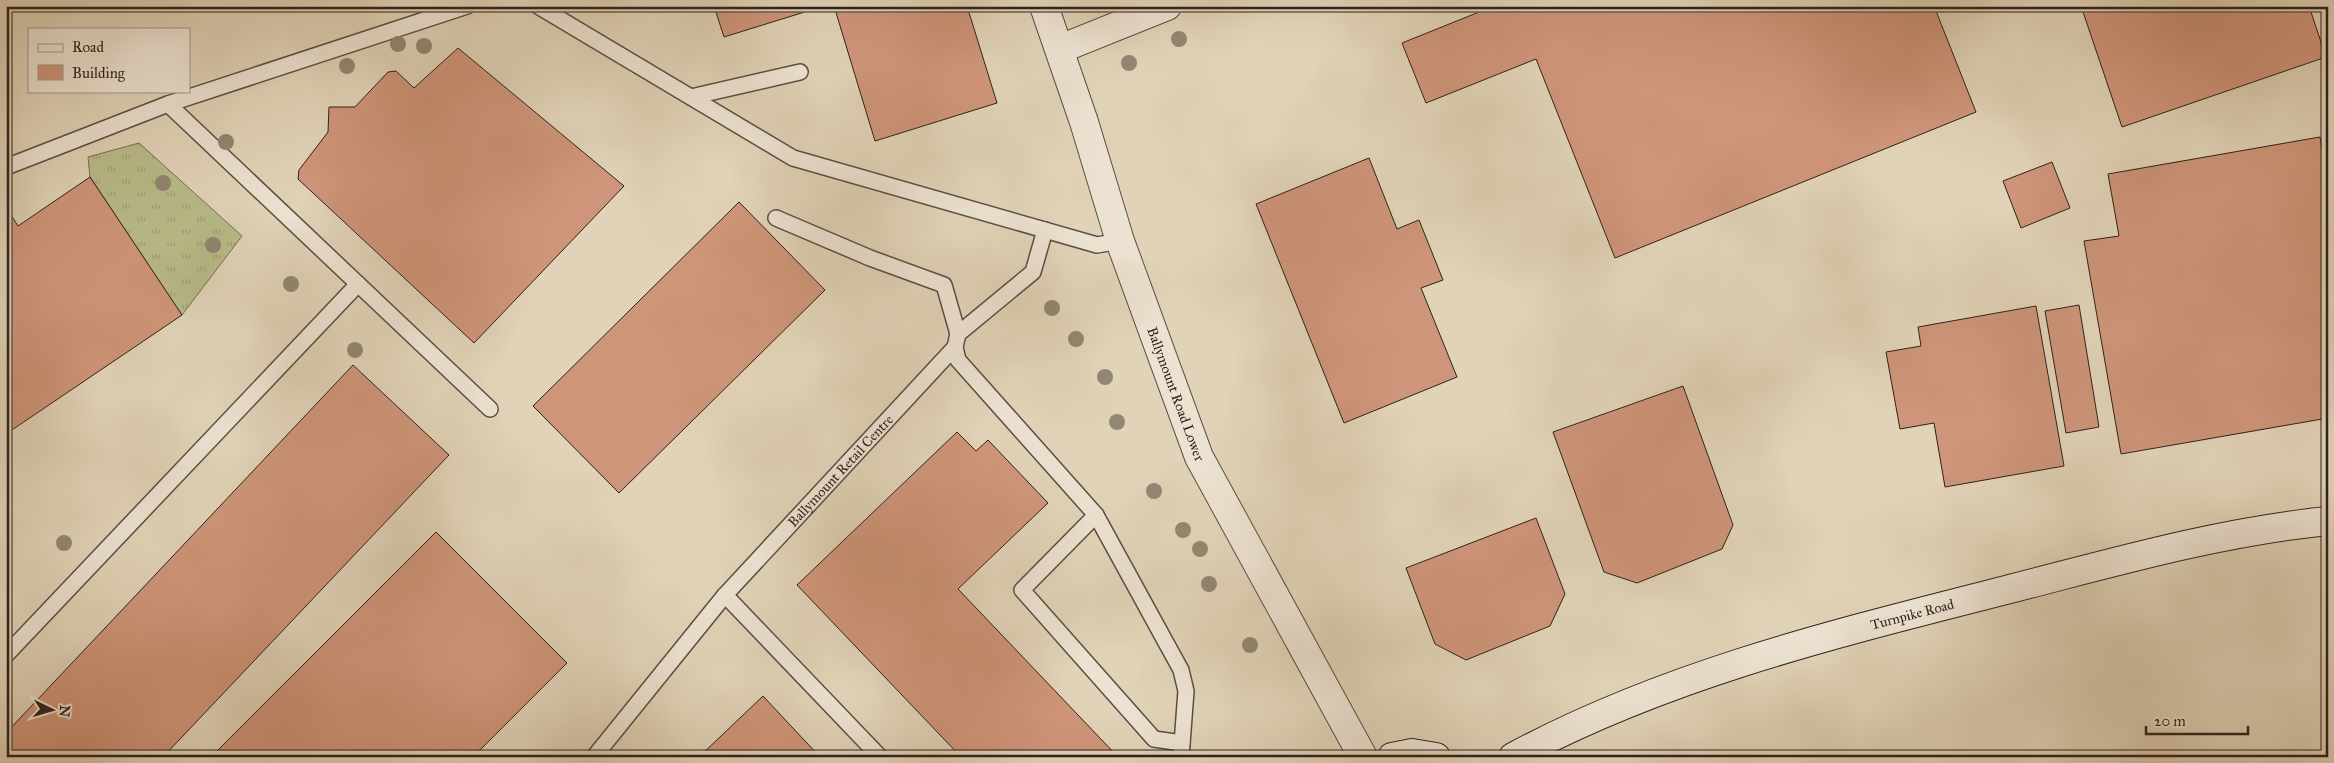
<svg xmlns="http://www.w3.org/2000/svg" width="2334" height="763" font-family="'IM FELL Great Primer',serif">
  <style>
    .grass { fill: url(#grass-tufts); stroke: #736e53 }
    .building { fill: #cf957a; stroke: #2d221c }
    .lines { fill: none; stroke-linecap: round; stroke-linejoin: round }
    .lane-casing { stroke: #5a4e43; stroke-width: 18 }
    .street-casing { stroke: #5a4e43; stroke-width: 30 }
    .secondary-casing { stroke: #2d221c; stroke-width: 30 }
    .lane { stroke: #ece2d1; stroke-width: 15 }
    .street { stroke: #ece2d1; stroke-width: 28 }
    .secondary { stroke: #ece2d1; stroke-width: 28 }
    .tree { fill: #918772 }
    .labels { text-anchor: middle; stroke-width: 4; stroke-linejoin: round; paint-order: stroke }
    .street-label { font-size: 14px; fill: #2d221c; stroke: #ece2d1 }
  </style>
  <defs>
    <pattern id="grass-tufts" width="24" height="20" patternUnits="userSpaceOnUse" patternTransform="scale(1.25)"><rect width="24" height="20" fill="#b9bb8a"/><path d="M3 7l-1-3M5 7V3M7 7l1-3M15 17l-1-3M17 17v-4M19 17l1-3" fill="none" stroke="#9fa076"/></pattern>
  </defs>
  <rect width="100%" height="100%" fill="#e1d3b8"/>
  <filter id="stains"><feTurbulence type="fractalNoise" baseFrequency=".004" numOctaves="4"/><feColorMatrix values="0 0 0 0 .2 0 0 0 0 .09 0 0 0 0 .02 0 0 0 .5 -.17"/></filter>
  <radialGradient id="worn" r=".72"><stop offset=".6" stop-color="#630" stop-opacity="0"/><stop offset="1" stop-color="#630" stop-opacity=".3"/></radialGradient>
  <!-- grass -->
  <path class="grass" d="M139 143 242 236 182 315 90 177 88 157Z"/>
  <!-- building -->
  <path class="building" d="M714 6H824L724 37Z
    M834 6H967L997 103 875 141Z
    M1494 6H1934L1976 112 1615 258 1536 59 1426 103 1402 43Z
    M2081 6H2309L2326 57 2122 127Z
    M458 48 624 186 474 343 298 179 299 170 328 132 329 107H355L388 72 396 71 414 88Z
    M2320 137 2328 181V418L2121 454 2084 241 2119 236 2108 174Z
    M1369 158 1397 229 1419 220 1443 280 1421 288 1457 377 1344 423 1256 204Z
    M2052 162 2070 208 2021 228 2003 181Z
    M90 177 182 315 6 434V207L18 226Z
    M739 202 825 290 619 493 533 406Z
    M2079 305 2099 427 2066 433 2045 311Z
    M2036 306 2064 466 1945 487 1934 423 1900 429 1886 352 1921 346 1918 327Z
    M353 365 449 455 163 757H6V733Z
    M1683 386 1733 525 1722 549 1637 583 1604 572 1553 432Z
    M957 432 976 451 988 440 1048 503 958 589 1118 757H961L797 585Z
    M1536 518 1565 594 1550 626 1466 660 1435 644 1406 568Z
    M436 532 567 663 473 757H223L217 751Z
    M763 696 820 757H699Z"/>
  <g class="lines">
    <defs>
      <g id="lane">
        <path d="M538 6 793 158 1097 245 1120 241"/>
        <path d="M691 97 800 72"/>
        <path d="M168 104 490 409"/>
        <path d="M6 167 168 104 467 6"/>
        <path d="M776 218 870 258 944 285 958 334"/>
        <path d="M955 347 958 360 1096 515 1181 670 1186 691 1181 757"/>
        <path d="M1096 515 1022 590 1154 739 1182 743"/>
        <path d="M725 595 880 757"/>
        <path d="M6 655 358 284"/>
        <path id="s1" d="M594 757 725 595 955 347 958 334 1033 272 1045 230"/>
      </g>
      <g id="street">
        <path id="s2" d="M1044 6 1084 122 1120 241 1199 457 1363 757"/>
        <path d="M1060 49 1167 6"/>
      </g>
      <g id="secondary">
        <path d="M1392 757 1412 753 1436 757"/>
        <path id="s3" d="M1513 757C1667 674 1838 633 2006 590 2112 563 2218 532 2328 521"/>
      </g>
    </defs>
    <!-- lane casing -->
    <use href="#lane" class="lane-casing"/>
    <!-- street casing -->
    <use href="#street" class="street-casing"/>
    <!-- secondary casing -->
    <use href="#secondary" class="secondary-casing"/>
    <!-- lane -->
    <use href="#lane" class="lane"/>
    <!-- street -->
    <use href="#street" class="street"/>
    <!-- secondary -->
    <use href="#secondary" class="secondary"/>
  </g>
  <!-- trees -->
  <g class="tree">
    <circle cx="1179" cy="39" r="8"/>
    <circle cx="398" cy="44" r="8"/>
    <circle cx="424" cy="46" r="8"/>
    <circle cx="1129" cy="63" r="8"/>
    <circle cx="347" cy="66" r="8"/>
    <circle cx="226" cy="142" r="8"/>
    <circle cx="163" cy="183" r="8"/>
    <circle cx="213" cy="245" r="8"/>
    <circle cx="291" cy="284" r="8"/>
    <circle cx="1052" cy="308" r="8"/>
    <circle cx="1076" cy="339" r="8"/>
    <circle cx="355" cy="350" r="8"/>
    <circle cx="1105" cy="377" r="8"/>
    <circle cx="1117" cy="422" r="8"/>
    <circle cx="1154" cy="491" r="8"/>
    <circle cx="1183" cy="530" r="8"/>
    <circle cx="64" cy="543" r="8"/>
    <circle cx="1200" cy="549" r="8"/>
    <circle cx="1209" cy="584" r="8"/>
    <circle cx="1250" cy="645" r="8"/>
  </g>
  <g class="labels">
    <!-- street labels -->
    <g class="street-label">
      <text dy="5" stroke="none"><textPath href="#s2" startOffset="410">Ballymount Road Lower</textPath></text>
      <text dy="5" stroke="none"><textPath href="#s1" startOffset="378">Ballymount Retail Centre</textPath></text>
      <text dy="5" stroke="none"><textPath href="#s3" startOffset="425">Turnpike Road</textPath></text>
    </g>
  </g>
  <!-- margin -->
  <rect width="2334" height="763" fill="none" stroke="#e1d3b8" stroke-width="25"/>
  <rect x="8" y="8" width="2319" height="748" fill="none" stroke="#2d221c" stroke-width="2.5"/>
  <rect x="12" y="12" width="2309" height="738" fill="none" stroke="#2d221c"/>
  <!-- legend -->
  <rect x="28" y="28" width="162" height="65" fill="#ece2d1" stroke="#a09589"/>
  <rect x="38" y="44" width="25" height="8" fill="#ece2d1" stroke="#a09589"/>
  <text x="72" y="52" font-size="15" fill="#2d221c">Road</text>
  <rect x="38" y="65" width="25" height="15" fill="#cf957a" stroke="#a09589"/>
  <text x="72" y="78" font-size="15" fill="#2d221c">Building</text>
  <!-- north arrow -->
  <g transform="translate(52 710) rotate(95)" stroke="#ece2d1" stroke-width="4" paint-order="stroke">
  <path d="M0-4L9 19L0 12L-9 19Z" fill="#2d221c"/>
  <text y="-8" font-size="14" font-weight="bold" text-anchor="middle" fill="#2d221c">N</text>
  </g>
  <!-- scale -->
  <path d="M2146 726v8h102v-8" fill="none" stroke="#2d221c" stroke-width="2.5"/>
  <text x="2154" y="726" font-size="15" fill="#2d221c" stroke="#ece2d1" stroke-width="4" paint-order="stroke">20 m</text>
  <rect width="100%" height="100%" filter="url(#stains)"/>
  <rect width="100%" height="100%" fill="url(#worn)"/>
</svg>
